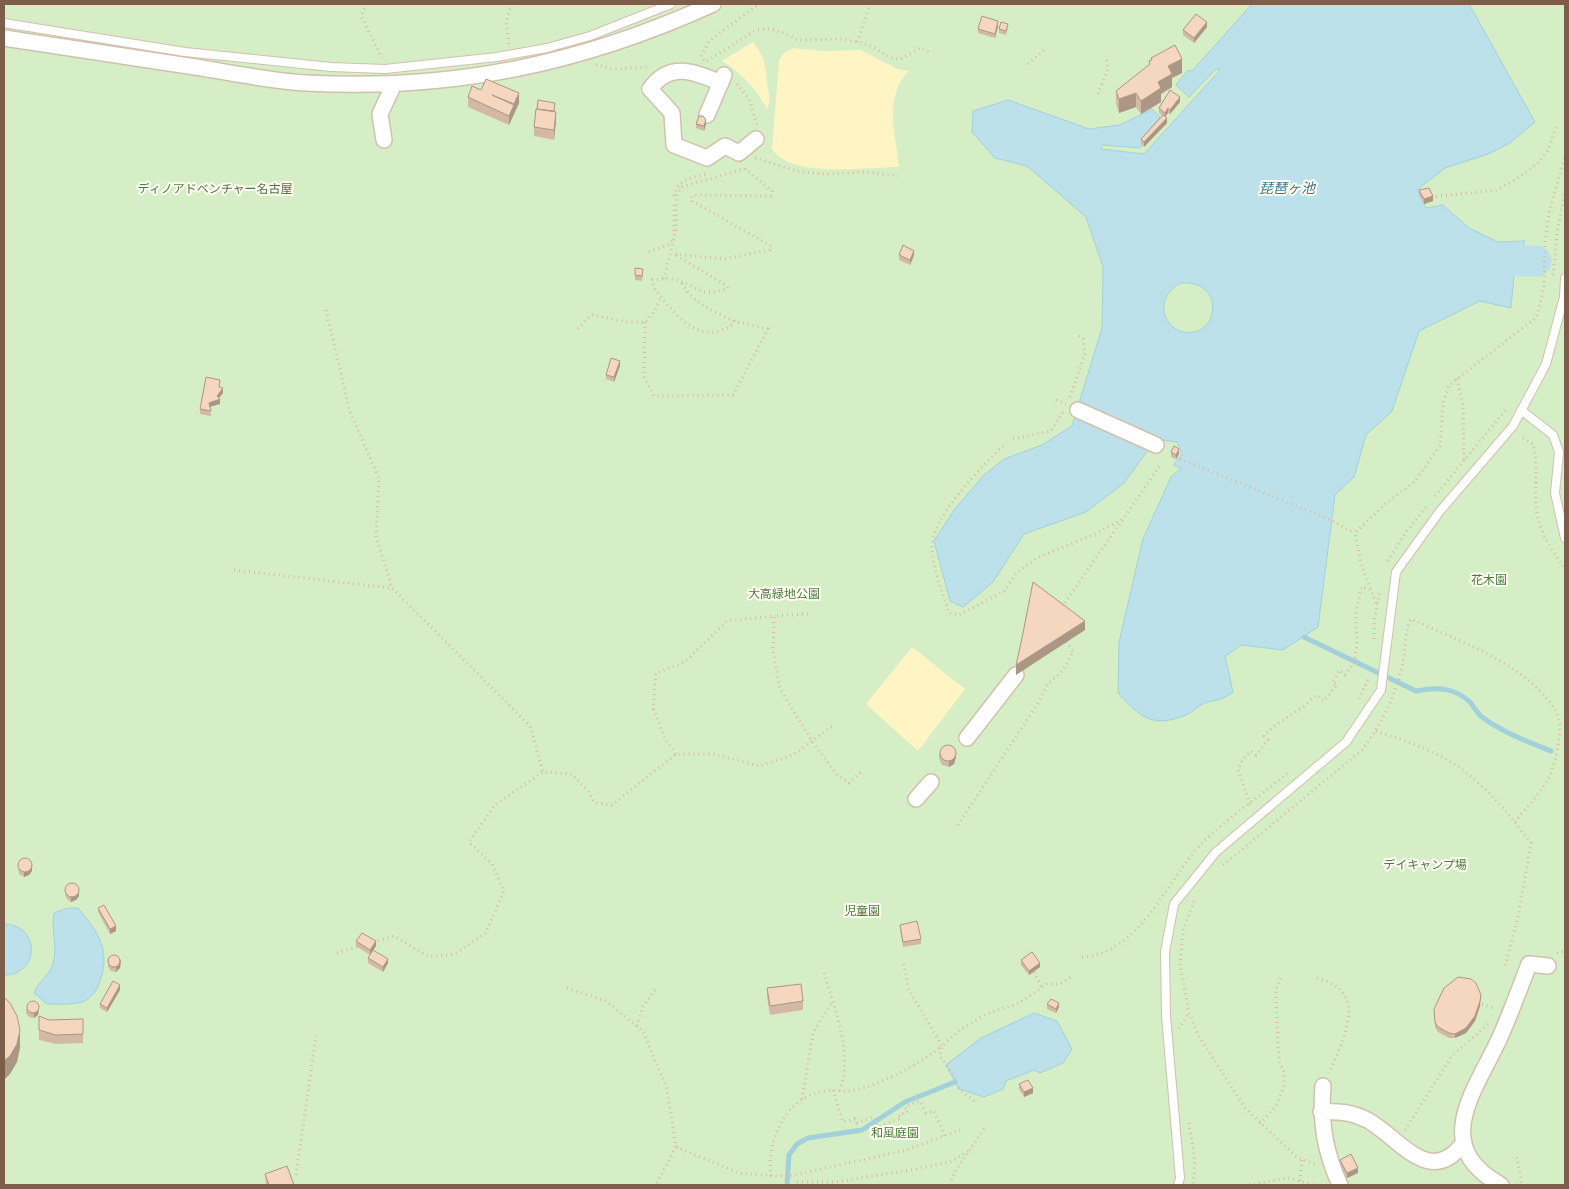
<svg xmlns="http://www.w3.org/2000/svg" width="1569" height="1189" font-family="Roboto,'Noto Sans JP',sans-serif">
  <style>
    .green { fill: #d5eec6 }
    .sand { fill: #fff4c3 }
    .water { fill: #bce1ea; stroke: #a2d1dc; fill-rule: evenodd }
    .lines { fill: none; stroke-linecap: round; stroke-linejoin: round }
    .stream { stroke: #a2d1dc; stroke-width: 5 }
    .river { stroke: #bce1ea; stroke-width: 31 }
    .lane-casing { stroke: #d2c0ae; stroke-width: 10 }
    .street-casing { stroke: #d2c0ae; stroke-width: 18 }
    .path { stroke: #dbbba2; stroke-width: 3; stroke-dasharray: 1 4; stroke-linecap: butt }
    .lane { stroke: #fff; stroke-width: 8 }
    .street { stroke: #fff; stroke-width: 15 }
    .wall { fill: #d3b9a5 }
    .shaded-wall { fill: #ac9686 }
    .building { fill: #f5d7c0; stroke: #ac9686 }
    .labels { text-anchor: middle; stroke-width: 4; stroke-linejoin: round; paint-order: stroke }
    .park-label { font-size: 12px; fill: #4d7c3e; stroke: #fffaf2 }
    .water-label { font-size: 14px; font-style: italic; fill: #3f7989; stroke: #fffaf2 }
  </style>
  <rect width="100%" height="100%" fill="#fef7ea"/>
  <!-- green -->
  <path class="green" d="M4 4H1565V1185H4Z"/>
  <!-- sand -->
  <path class="sand" d="M753 42C764 56 766 65 767 82 768 95 772 95 767 109 756 89 742 73 722 61Z
    M794 48 823 51 861 50 897 69 909 71C883 96 896 135 899 167 868 167 791 179 772 149L779 60 785 52Z
    M912 647 965 689 918 751 866 704Z"/>
  <!-- water -->
  <path class="water" d="M1252 4H1469L1535 122 1510 143 1488 154 1445 168 1417 190 1426 208 1443 205 1469 228 1498 242 1525 241 1515 264 1511 308 1480 301 1419 331 1392 411 1366 435 1354 477 1335 495 1318 627 1283 650 1242 645 1225 656 1233 692C1221 701 1217 699 1205 703 1199 705 1194 711 1188 714 1154 729 1141 718 1118 693L1119 642 1143 539 1171 477 1181 468 1173 465 1182 454 1177 442 1163 440 1155 449V453L1148 450 1124 483 1086 512 1024 534 993 582 963 607 950 601 934 541 954 510 984 475 1004 459 1042 445 1072 426 1102 328 1103 267 1086 217 1027 166 995 158 972 132 973 111 1008 100 1089 129 1120 125 1152 109 1160 117 1141 140 1143 144 1140 148 1102 145 1101 149 1144 154 1220 70 1216 69 1189 97 1176 85 1187 71 1193 70ZM1181 283C1226 279 1220 339 1183 332 1177 330 1171 327 1168 321 1158 306 1167 290 1181 283Z
    M68 908H78C100 933 112 954 98 986 96 992 89 1000 82 1002 72 1005 58 1004 47 1004L34 993C39 979 51 976 54 960 57 944 51 929 54 913Z
    M4 924C41 925 40 975 4 975Z
    M1034 1013 1057 1021 1072 1049 1063 1063 1040 1073 1034 1070 1006 1081 1003 1089 984 1097 959 1089 946 1065 981 1038Z"/>
  <g class="lines">
    <!-- stream -->
    <path class="stream" d="M1304 637 1416 691C1436 687 1454 687 1470 702 1474 707 1477 713 1482 717 1502 732 1528 742 1551 751
      M787 1185 789 1155 797 1144 808 1138 862 1130 905 1102 955 1082"/>
    <!-- river -->
    <path class="river" d="M1516 261H1536"/>
    <defs>
      <path id="lane" d="M4 23 185 52 331 67 385 69 497 57 547 48 590 36 671 4
        M1521 410 1553 435 1559 452 1555 493 1565 538
        M1178 1185 1180 1178 1166 1016 1165 952 1174 904 1216 852 1346 742 1381 690 1396 572 1440 511 1513 426 1546 364 1564 297 1565 278"/>
      <path id="street" d="M4 38C70 48 136 58 202 68 236 74 272 81 306 83 452 91 581 64 713 4
        M721 83C695 72 670 61 650 89L672 113 674 145 707 158 725 146 739 153 756 139
        M707 115 724 75
        M384 140 380 114 394 84
        M1078 410 1156 445
        M967 738 1016 675
        M916 799 931 782
        M1323 1086C1320 1123 1325 1152 1340 1185
        M1321 1112C1338 1111 1353 1112 1369 1121 1399 1138 1431 1189 1464 1142
        M1501 1185C1428 1145 1477 1089 1501 1035 1511 1012 1520 988 1529 964L1548 966"/>
    </defs>
    <!-- lane casing -->
    <use href="#lane" class="lane-casing"/>
    <!-- street casing -->
    <use href="#street" class="street-casing"/>
    <!-- path -->
    <path class="path" d="M367 4 361 16 382 58
      M857 42 870 4
      M509 44 506 23 511 4
      M704 60 701 56 709 41 759 4
      M707 61 756 30 770 29 785 33 797 40 842 39 857 42 871 46 893 59H901L920 48 929 52
      M1028 64 1045 49
      M596 65 613 69 649 67
      M737 84 749 99 757 125
      M1098 94 1108 69 1106 58
      M755 158 800 172 825 174 866 172 898 176
      M674 196C678 179 691 177 707 174
      M1431 197 1496 190 1515 180 1537 164 1548 150 1557 124
      M674 231V205
      M649 252 668 245 674 237
      M1553 275 1557 233 1565 191
      M664 279 676 230 677 194 682 187 743 169
      M682 283C693 304 714 311 734 321 731 327 727 328 722 330 693 341 670 308 654 288L652 280C659 280 666 277 672 279 698 284 698 300 728 288L727 286 674 254 724 259 770 250 771 246 692 201 691 198 693 195 771 196 772 191 745 169 746 166
      M326 310 350 412 379 478 376 536 392 588 530 726 543 772 572 774 588 791 595 803 612 805 676 754H713L759 766 793 755 832 726
      M645 322 644 377 654 396 733 395 768 329 734 321
      M578 329 586 319 593 315 628 322H645L654 312 661 297
      M1457 379 1463 405 1464 460
      M1070 397 1085 353 1083 339 1076 334
      M1056 400 1066 404
      M1523 438 1533 444C1538 464 1535 485 1536 506 1538 530 1551 550 1565 568
      M1013 439 1051 431 1063 412
      M1003 446C982 466 929 520 932 549 933 570 943 593 949 613L959 615 1004 591 1017 572 1037 558 1095 534 1123 519
      M1180 459 1331 520 1354 533
      M1435 496 1507 408
      M1388 561 1406 532 1426 507
      M234 570 392 588
      M1376 603 1361 563 1355 533 1384 505 1414 482 1440 446 1443 403 1449 385 1537 317 1544 286 1545 242 1550 208 1565 156
      M1062 607 1161 464
      M808 614 774 616 773 650 780 689 812 741 837 775 849 783 863 770
      M1374 639V622L1380 591
      M1359 699 1369 677
      M1376 731C1405 741 1435 750 1460 768 1488 788 1510 816 1531 843L1518 917 1505 966
      M676 754 665 739 653 708 656 673 685 662 727 621 774 616
      M1250 804 1238 769 1243 759 1251 751 1256 755 1268 740 1264 736C1279 719 1301 712 1316 695L1324 701 1337 685 1332 682 1340 670 1345 675 1354 662 1357 645 1356 614 1361 587 1371 590
      M958 825 1038 703 1047 685 1064 669 1073 651 1066 642
      M1223 865 1362 750C1382 723 1397 694 1403 661 1406 646 1404 633 1411 619 1459 641 1530 665 1557 713 1564 726 1556 760 1551 773 1545 788 1525 809 1515 822
      M1194 901 1183 930 1180 965 1189 1012 1198 1035 1245 1108 1297 1157 1317 1165
      M373 942 394 936 429 957 455 954 486 933 504 891 492 864 469 842 495 805 543 772
      M337 953 360 946
      M1557 953 1565 951
      M1082 957C1144 952 1166 878 1205 840 1231 816 1261 795 1288 773
      M1034 972 1042 988
      M824 973C835 1009 853 1054 840 1091
      M1317 978C1370 991 1344 1038 1329 1073
      M567 988 606 1001 643 1031 667 1089 676 1147 656 1185
      M1482 1004 1496 1009
      M637 1026 643 1006 656 989
      M1179 1029 1189 1013
      M833 1090 843 1122 855 1119 857 1123 873 1117 879 1127 901 1118 899 1115 908 1111 905 1107 920 1101 926 1113 934 1111 945 1136
      M802 1099 813 1033 832 1002
      M974 1101 959 1089 952 1073 940 1056 942 1046 960 1030 986 1014 1019 1003 1047 984H1059L1071 977
      M1189 1123 1195 1162 1193 1185
      M1260 1124 1276 1106 1283 1089 1285 1074 1279 1061 1276 999V989L1282 975
      M1405 1130 1452 1056 1488 1024
      M676 1147 739 1173 776 1176 795 1175 906 1150 960 1130
      M1517 1157 1522 1185
      M296 1175 316 1036
      M771 1176C766 1141 785 1098 824 1091 831 1089 839 1091 846 1091 853 1091 862 1088 869 1086 896 1076 919 1064 942 1046L909 990 903 961
      M1300 1181 1302 1159
      M797 1182H835L917 1169 950 1162 972 1149
      M950 1185 954 1173 986 1126
      M1249 1185 1288 1178 1315 1185"/>
    <!-- lane -->
    <use href="#lane" class="lane"/>
    <!-- street -->
    <use href="#street" class="street"/>
  </g>
  <!-- wall -->
  <path class="wall" d="M998 26 995 38 978 33V29Z
    M1207 27 1194 43 1183 35V30Z
    M1008 28 1006 35 999 33V29Z
    M1151 58 1182 73 1172 78V87L1161 94V102L1141 114 1136 107 1119 113 1116 104V91L1149 65V61L1151 60Z
    M481 90 519 103 509 125 468 107V97Z
    M1180 102 1170 114 1168 113 1165 116 1167 123 1144 147 1141 144V139L1163 116 1159 113V108Z
    M555 107 554 111 556 121 554 140 534 136V127Z
    M696 124H706L704 131 696 128Z
    M1419 190 1433 201 1424 204 1419 195Z
    M899 255H914L910 265 899 260Z
    M643 273 642 281 635 280V275Z
    M620 366 614 382 606 379V375Z
    M220 387 223 393 219 398 220 404 210 407 211 416 200 414V409Z
    M1171 452 1179 454 1176 459 1171 457Z
    M939 754 956 757 954 764 949 767 942 765 939 758Z
    M18 864 32 871 29 875 24 877 19 874 18 869Z
    M65 890 79 896 76 900 71 902 67 899 65 894Z
    M98 908 116 931 110 934 98 912Z
    M900 925 921 939V944L903 947 900 929Z
    M356 941 376 946 370 955 356 946Z
    M108 957 121 963 120 968 116 972 111 971 108 967Z
    M368 958 388 963 383 972 368 963Z
    M1021 960 1040 967 1029 975 1021 965Z
    M767 988 803 1001V1010L770 1015 767 997Z
    M120 990 107 1012 100 1008V1004Z
    M1047 1004 1059 1007 1056 1013 1047 1009Z
    M1480 1006 1475 1021 1466 1033 1455 1038H1449L1438 1032 1435 1027 1434 1009Z
    M26 1009 39 1010 38 1015 34 1018 29 1017 26 1013Z
    M39 1016 49 1020 83 1019V1043L56 1044 39 1040Z
    M1019 1084 1033 1093 1024 1097 1019 1089Z
    M1340 1160 1358 1173 1347 1178 1340 1164Z
    M265 1174 294 1185H266Z"/>
  <!-- shaded-wall -->
  <path class="shaded-wall" d="M998 21V26L995 38V34Z
    M1207 22V27L1194 43V38Z
    M1182 59V73L1172 78V87L1161 94V102L1141 114V101L1158 82 1168 66Z
    M519 93V103L509 125V116Z
    M1136 93V107L1119 113V99Z
    M1180 97V102L1170 114V110Z
    M1168 108V113L1165 117V113Z
    M556 112V121L554 140V130Z
    M1167 118V123L1144 147V142Z
    M706 120V124L704 131V126Z
    M1433 196V201L1424 204V199Z
    M914 251V255L910 265V260Z
    M620 361V366L614 382V377Z
    M223 388V393L218 399H220V404L209 407V403L217 396Z
    M1179 449V454L1176 459V455Z
    M1085 621V630L1016 675V665Z
    M956 752V757L954 764 949 767V762Z
    M32 866V871L29 875 24 877V872Z
    M79 891V896L76 900 71 902V897Z
    M116 926V931L110 934V929Z
    M376 941V946L370 955V950Z
    M121 959 120 968 116 972V967Z
    M388 959V963L383 972V967Z
    M1040 963V967L1029 975V971Z
    M120 985V990L107 1012V1008Z
    M1481 995 1480 1006 1475 1021 1466 1033 1455 1038V1034Z
    M1059 1003V1007L1056 1013V1009Z
    M39 1005 38 1015 34 1018V1013Z
    M20 1030V1048L17 1062 10 1074 4 1080V1061Z
    M1033 1088V1093L1024 1097V1092Z
    M1358 1168V1173L1347 1178V1173Z"/>
  <!-- building -->
  <path class="building" d="M1196 14 1207 22 1194 38 1183 30Z
    M982 16 998 21 995 34 978 29Z
    M1001 22 1008 24 1006 31 999 29Z
    M1175 45 1182 59 1168 66 1172 74 1158 82 1161 88 1141 101 1136 93 1119 99 1116 91 1150 64 1149 61 1152 60 1151 58Z
    M486 79 519 93 514 104 492 95 514 105 509 116 468 97 472 86 481 90Z
    M1170 90 1180 97 1170 110 1168 108 1165 113 1159 108Z
    M538 100 555 103 554 111 537 109Z
    M536 109 556 112 554 130 534 127Z
    M1163 115 1167 118 1144 142 1141 139Z
    M699 116H703L706 120 704 126 696 124Z
    M1429 188 1433 196 1424 199 1419 190Z
    M903 245 914 251 910 260 899 255Z
    M635 268 643 269 642 276 635 275Z
    M611 358 620 361 614 377 606 375Z
    M206 377 220 380 219 387 223 388 217 396 220 399 209 403 211 411 200 409Z
    M1174 446 1179 449 1176 455 1171 452Z
    M1033 582 1085 621 1016 665 1022 638Z
    M940 753a8 8 0 1 1 16 0a8 8 0 1 1-16 0Z
    M18 865a7 7 0 1 1 14 0a7 7 0 1 1-14 0Z
    M65 890a7 7 0 1 1 14 0a7 7 0 1 1-14 0Z
    M104 905 116 926 110 929 98 908Z
    M917 921 921 939 903 942 900 925Z
    M362 933 376 941 370 950 356 941Z
    M373 950 388 959 383 967 368 958Z
    M1032 952 1040 963 1029 971 1021 960Z
    M108 961a6 6 0 1 1 12 0a6 6 0 1 1-12 0Z
    M1458 977 1471 979 1476 983 1481 995 1480 1001 1475 1016 1466 1028 1455 1034 1449 1033 1438 1027 1435 1022 1434 1009 1444 988Z
    M113 981 120 985 107 1008 100 1004Z
    M801 984 803 1001 770 1006 767 988Z
    M4 997 10 1003 17 1016 20 1030 17 1044 10 1056 4 1061Z
    M1051 999 1059 1003 1056 1009 1047 1004Z
    M27 1007a6 6 0 1 1 12 0a6 6 0 1 1-12 0Z
    M39 1016 49 1020 83 1019V1034L56 1035 39 1030Z
    M1028 1080 1033 1088 1024 1092 1019 1084Z
    M1351 1154 1358 1168 1347 1173 1340 1160Z
    M287 1166 294 1185H269L265 1174Z"/>
  <g class="labels">
    <!-- park labels -->
    <g class="park-label">
      <text x="215" y="193">ディノアドベンチャー名古屋</text>
      <text x="1489" y="584">花木園</text>
      <text x="784" y="598">大高緑地公園</text>
      <text x="1425" y="869">デイキャンプ場</text>
      <text x="862" y="915">児童園</text>
      <text x="895" y="1137">和風庭園</text>
    </g>
    <!-- water labels -->
    <g class="water-label">
      <text x="1287" y="193">琵琶ヶ池</text>
    </g>
  </g>
  <!-- border -->
  <rect width="1569" height="1189" fill="none" stroke="#7c5e4a" stroke-width="10"/>
</svg>
